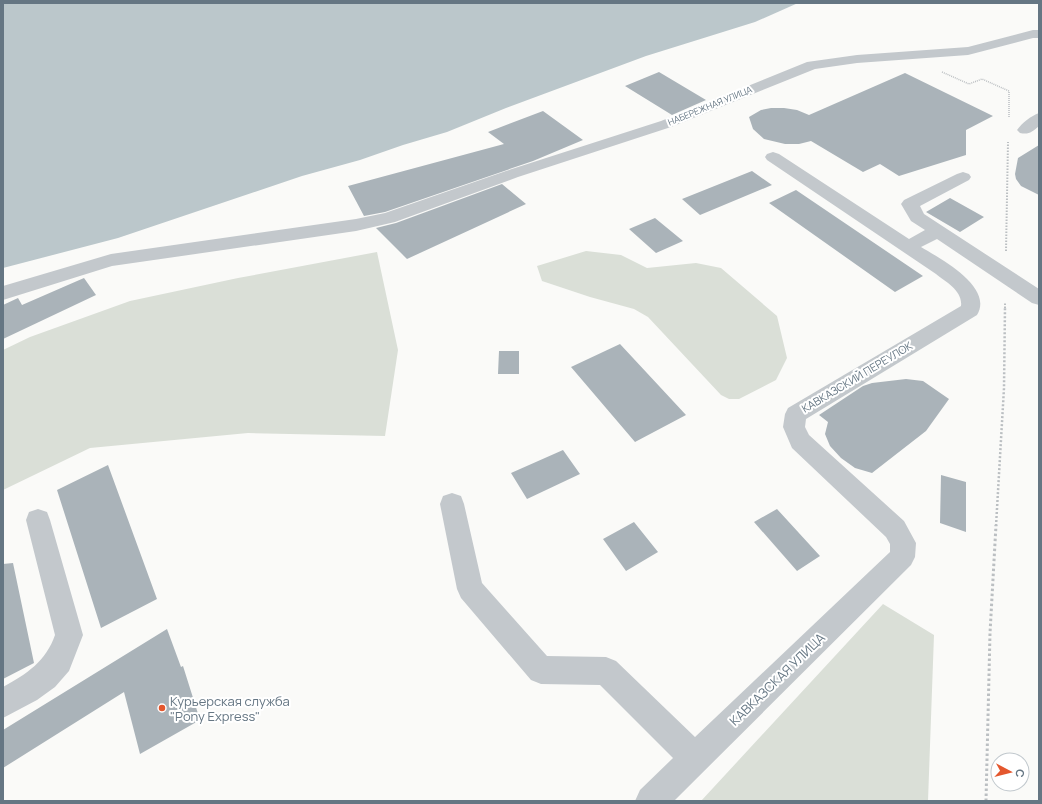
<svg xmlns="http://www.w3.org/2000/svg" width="1042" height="804" font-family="Manrope,sans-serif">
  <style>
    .green { fill: #dadfd7 }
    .water { fill: #bbc7cb }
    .building { fill: #aab3b9 }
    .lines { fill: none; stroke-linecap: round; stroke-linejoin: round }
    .path-far3 { stroke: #bbbfc2; stroke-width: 1.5; stroke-dasharray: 1 1; stroke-linecap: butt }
    .path-far2 { stroke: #bbbfc2; stroke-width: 2; stroke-dasharray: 1.5 1.5; stroke-linecap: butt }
    .path-far1 { stroke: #bbbfc2; stroke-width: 2.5; stroke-dasharray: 2 2; stroke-linecap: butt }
    .path { stroke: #bbbfc2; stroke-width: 3; stroke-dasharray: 2.5 2.5; stroke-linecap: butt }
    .minor { fill: #c3c8cc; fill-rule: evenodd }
    .poi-dot { fill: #e4572e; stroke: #fff; stroke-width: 1.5 }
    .labels { text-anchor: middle; stroke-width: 4; stroke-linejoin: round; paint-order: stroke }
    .far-street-label { font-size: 9px; fill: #657683; stroke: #fff }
    .street-label { font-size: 11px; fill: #657683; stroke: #fff }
    .near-street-label { font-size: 13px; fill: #657683; stroke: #fff }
    .near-poi-label { font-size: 13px; fill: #657683; stroke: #fff; text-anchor: start }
  </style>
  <rect width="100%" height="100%" fill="#fafaf8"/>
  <!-- green -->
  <path class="green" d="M586 251 621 255 647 268 696 263 721 268 777 316 787 358 776 380 739 399H729L721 395 648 317 634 309 590 297 542 281 537 266Z
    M377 252 398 350 385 436 248 433 90 448 3 490V350L30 337 130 301 238 278Z
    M883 604 934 635 928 801H701Z"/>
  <!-- water -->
  <path class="water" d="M3 3H798L755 22 646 56 506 108 447 132 403 145 360 160 302 176 118 238 3 268Z"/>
  <!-- building -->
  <path class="building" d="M659 72 706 100 672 115 625 86Z
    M905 73 993 116 966 130V155L899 176 880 164 863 172 811 141 799 144H785L764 139 753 129 749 117 761 110 771 108H784L797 110 809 115Z
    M543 111 583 140 533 161 385 212 364 216 348 186 504 144 488 132Z
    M1039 145V195L1021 186 1016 179 1015 174 1018 158Z
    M752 171 772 185 700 215 682 199Z
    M502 184 526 204 407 259 376 228 396 223Z
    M796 190 923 276 895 292 769 203Z
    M950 198 984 217 960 232 926 212Z
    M655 218 683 241 656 253 629 229Z
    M84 278 96 295 3 339V305L18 298 22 305Z
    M620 344 686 415 635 442 571 367Z
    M499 351H519V374H498Z
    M906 379 923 381 949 399 926 431 872 473 855 468 841 458 830 446 825 434 828 422 819 415 863 386 872 383Z
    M563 450 580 474 527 499 511 473Z
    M108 465 157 599 101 628 57 490Z
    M941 475 966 482V532L940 523Z
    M777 509 820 556 797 571 754 522Z
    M634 522 658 552 626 571 603 539Z
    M13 563 34 663 3 679V564Z
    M167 629 181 667 183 666 200 720 140 754 124 692 3 768V730Z"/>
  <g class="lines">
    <!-- path-far3 -->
    <path class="path-far3" d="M942 72 969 84 982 79 1009 91V117"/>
    <!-- path-far2 -->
    <path class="path-far2" d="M1006 251 1008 142
      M1005 308V302"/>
    <!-- path-far1 -->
    <path class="path-far1" d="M996 526 1004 388 1005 307"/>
    <!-- path -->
    <path class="path" d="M986 801 990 633 996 525"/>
    <!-- minor -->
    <path class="minor" d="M1033 30H1039V38H1033L968 55 857 63 815 69 671 127 518 177 395 222 356 231 112 266 3 300V286L111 254 356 219 385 213 506 171 661 121 807 62 857 55 968 47Z
      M1039 113V126C1032 132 1029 135 1020 133L1017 130C1022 123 1031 116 1039 113Z
      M773 152 779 154 909 239 925 230 911 221 901 204 904 200 957 174 963 172 969 174 971 177 969 180 920 206 924 214 1039 289V305L1032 303 937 239 921 247C941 259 994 287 977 315L806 419 805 427 809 435 904 521 916 543 915 557 911 565 674 801H635L640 790 673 758 600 685 541 684 531 680 461 598 457 589 440 504 443 496 452 493 461 496 464 504 482 583 547 656 606 657 616 661 695 737 890 552V544L886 537 792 448 783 427 785 414 788 408 961 306C963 291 946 282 936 274L767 160 765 157 767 154Z
      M38 509 47 512 50 520 83 635 69 671 55 687 37 700 3 718V687C27 674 46 661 55 635L26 520 29 512Z"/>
  </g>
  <!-- markers -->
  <circle class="poi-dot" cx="162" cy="708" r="4"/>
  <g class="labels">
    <!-- far-street labels -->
    <g class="far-street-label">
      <text transform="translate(710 106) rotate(-22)" y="3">НАБЕРЕЖНАЯ УЛИЦА</text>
    </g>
    <!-- street labels -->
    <g class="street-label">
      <text transform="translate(857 377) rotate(-31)" y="4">КАВКАЗСКИЙ ПЕРЕУЛОК</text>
    </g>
    <!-- near-street labels -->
    <g class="near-street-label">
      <text transform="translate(777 679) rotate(-44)" y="5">КАВКАЗСКАЯ УЛИЦА</text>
    </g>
    <!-- near-poi labels -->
    <g class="near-poi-label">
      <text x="170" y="706">Курьерская служба<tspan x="170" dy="15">"Pony Express"</tspan></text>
    </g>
  </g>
  <!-- border -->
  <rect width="1042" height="804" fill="none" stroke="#657683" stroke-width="8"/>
  <!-- north arrow -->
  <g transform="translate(1010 772) rotate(97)"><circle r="19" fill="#ffffff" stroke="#c1c8cd"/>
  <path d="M0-3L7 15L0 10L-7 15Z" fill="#e4572e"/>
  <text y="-6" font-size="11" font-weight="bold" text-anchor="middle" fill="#657683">С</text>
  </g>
</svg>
